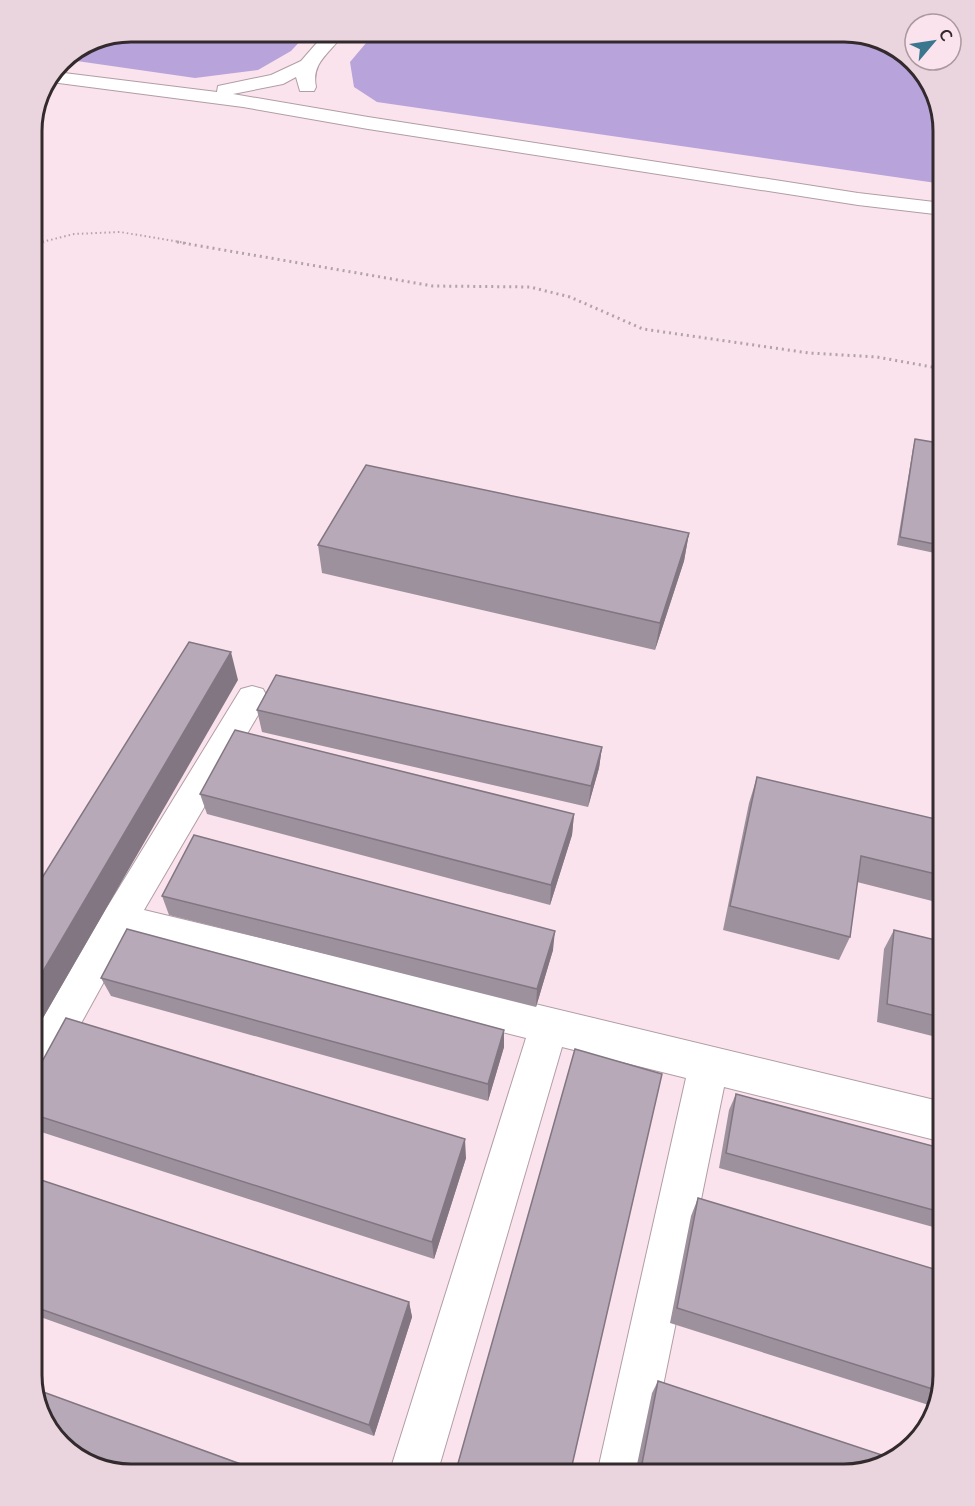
<svg xmlns="http://www.w3.org/2000/svg" width="975" height="1506" font-family="Lato,sans-serif">
  <style>
    .water { fill: #b8a3db }
    .lines { fill: none; stroke-linecap: round; stroke-linejoin: round }
    .minor-casing { stroke: #b29da5; stroke-width: 2 }
    .path-far1 { stroke: #b4a2a8; stroke-width: 2; stroke-dasharray: 1.5 3; stroke-linecap: butt }
    .path { stroke: #b4a2a8; stroke-width: 3; stroke-dasharray: 2 4; stroke-linecap: butt }
    .minor { fill: #fff; fill-rule: evenodd }
    .wall { fill: #9e919e }
    .shaded-wall { fill: #817681 }
    .building { fill: #b8a9b8; stroke: #817681; stroke-width: 1.5 }
    .rim { fill: none; stroke: #332a2d; stroke-width: 3 }
  </style>
  <rect width="100%" height="100%" fill="#fae3ec"/>
  <!-- water -->
  <path class="water" d="M851 32 899 48 933 87 943 131V184L377 102 354 87 350 62 372 36Z
    M304 37 291 51 258 70 195 78 63 59 93 39Z"/>
  <g class="lines">
    <defs>
      <path id="minor" d="M322 37H341C329 54 311 63 316 87L314 91H300L296 77 283 84 233 94 368 117 858 193 943 203V215L858 205 368 129 243 107 51 82 56 72 217 92 218 86 271 75 301 61Z
        M252 686 263 689 268 698 144 910 943 1102V1142L724 1087 645 1474H597L686 1078 562 1047 437 1474H389L526 1038 128 938 46 1087 32 1093V1037L106 909 241 689Z"/>
    </defs>
    <!-- minor casing -->
    <use href="#minor" class="minor-casing"/>
    <!-- path-far1 -->
    <path class="path-far1" d="M38 243 74 234 120 232 186 243"/>
    <!-- path -->
    <path class="path" d="M177 242 433 286 530 287 570 297 643 329 809 353 877 357 943 369
      M32 245 44 242"/>
    <!-- minor -->
    <use href="#minor" class="minor"/>
  </g>
  <!-- wall -->
  <path class="wall" d="M915 439 944 444V555L897 545 913 448Z
    M689 533 684 561 655 650 322 573 318 545Z
    M257 710 602 747 599 768 588 807 262 732Z
    M757 777 944 821V904L857 882 850 937 839 960 723 930 749 803Z
    M200 794 574 814 572 835 550 905 207 814Z
    M162 896 553 950 536 1007 169 915Z
    M894 930 944 942V1039L877 1022 884 949Z
    M101 978 504 1030V1047L488 1101 111 996Z
    M32 1080 466 1158 434 1259 32 1129Z
    M736 1094 944 1149V1230L719 1168 729 1110Z
    M32 1177 409 1302 412 1317 374 1436 32 1314Z
    M698 1198 944 1375 935 1407 670 1323 691 1216Z
    M658 1381 844 1474H635L652 1393Z"/>
  <!-- shaded-wall -->
  <path class="shaded-wall" d="M689 533 684 561 655 650 660 623Z
    M231 652 238 680 32 1037V990Z
    M602 747 599 768 588 807 591 786Z
    M574 814 572 835 550 905 551 885Z
    M555 931 553 950 536 1007 537 989Z
    M504 1030V1047L488 1101V1084Z
    M465 1139 466 1158 434 1259 432 1242Z
    M409 1302 412 1317 374 1436 369 1425Z"/>
  <!-- building -->
  <path class="building" d="M915 439 944 444V546L900 537Z
    M366 465 689 533 660 623 318 545Z
    M189 642 231 652 32 990V894Z
    M276 675 602 747 591 786 257 710Z
    M235 730 574 814 551 885 200 794Z
    M757 777 944 821V876L861 856 850 937 730 906Z
    M194 835 555 931 537 989 162 896Z
    M127 929 504 1030 488 1084 101 978Z
    M894 930 944 942V1018L887 1004Z
    M66 1018 465 1139 432 1242 32 1114V1080Z
    M575 1049 662 1074 570 1474H455Z
    M736 1094 944 1149V1213L726 1153Z
    M32 1177 409 1302 369 1425 32 1306Z
    M698 1198 944 1272V1375L939 1391 677 1308Z
    M658 1381 894 1459 888 1464 844 1474H640Z
    M35 1389 268 1474H125L76 1458 42 1419Z"/>
  <!-- crop -->
  <path d="M0 0H975V1506H0ZM131 42H844A89 89 0 0 1 933 131V1375A89 89 0 0 1 844 1464H131A89 89 0 0 1 42 1375V131A89 89 0 0 1 131 42Z" fill="#ead4dd" fill-rule="evenodd"/>
  <path class="rim" d="M131 42H844A89 89 0 0 1 933 131V1375A89 89 0 0 1 844 1464H131A89 89 0 0 1 42 1375V131A89 89 0 0 1 131 42Z"/>
  <!-- north arrow -->
  <g transform="translate(933 42) rotate(61)"><circle r="28" fill="#fae3ec" stroke="#aa99a0" stroke-width="1.5"/>
  <path d="M0-4.5L10 22L0 15L-10 22Z" fill="#3a778e"/>
  <text y="-9" font-size="16" font-weight="bold" text-anchor="middle" fill="#332a2d">С</text>
  </g>
</svg>
